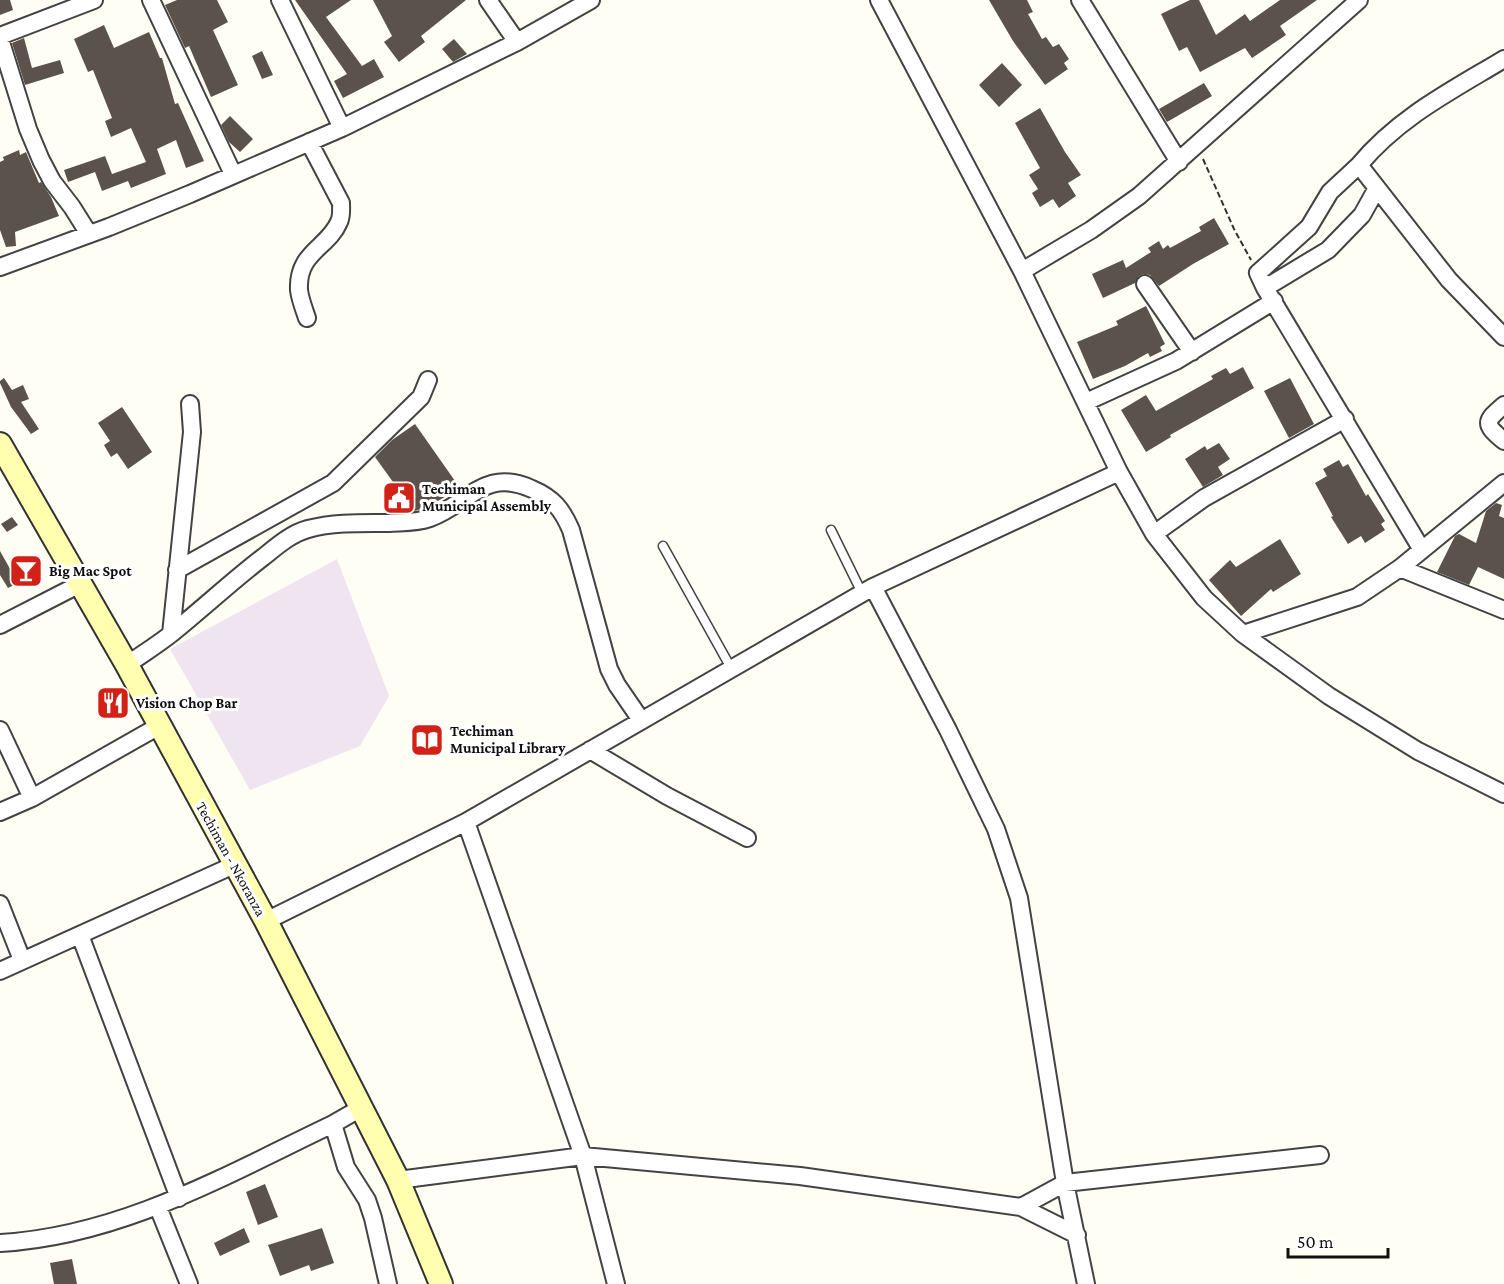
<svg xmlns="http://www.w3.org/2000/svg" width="1504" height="1284" font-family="'Crimson Pro',serif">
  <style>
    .industrial { fill: #efe4ef }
    .building { fill: #5b534b }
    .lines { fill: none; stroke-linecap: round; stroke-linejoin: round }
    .service-casing { stroke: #434343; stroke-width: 11 }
    .minor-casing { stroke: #434343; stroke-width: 20 }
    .secondary-casing { stroke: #323232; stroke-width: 26 }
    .path { stroke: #323232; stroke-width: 2; stroke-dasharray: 6 3; stroke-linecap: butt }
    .service { stroke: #fff; stroke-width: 8 }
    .minor { stroke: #fff; stroke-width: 16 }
    .secondary { stroke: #ffffaf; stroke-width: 22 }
    .labels { text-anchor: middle; stroke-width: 6; stroke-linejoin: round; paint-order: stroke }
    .poi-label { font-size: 15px; font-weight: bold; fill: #101010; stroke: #fff; text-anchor: start }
    .street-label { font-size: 15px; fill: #101010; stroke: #fff }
  </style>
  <rect width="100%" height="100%" fill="#fffef4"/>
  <!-- industrial -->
  <path class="industrial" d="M337 559 389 696 360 746 250 790 170 649Z"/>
  <!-- building -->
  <path class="building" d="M0 0H10L13 10 0 15Z
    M177 0H217L228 22 213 30 238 85 211 97 189 46 185 48 165 5Z
    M295 0H351L326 17 362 66 374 59 384 77 343 98 334 81 347 74Z
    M373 0H466L421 36 425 42 399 62 384 42 392 36Z
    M989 0H1027L1033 12 1028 14 1042 39 1046 37 1053 47 1059 44 1069 59 1064 63 1068 69 1045 85 1013 41Z
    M1190 0H1199L1216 35 1245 14 1250 21 1280 0H1317L1280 26 1286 35 1252 58 1245 48 1200 72 1187 47 1179 51 1161 14Z
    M104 25 114 48 149 32 160 58H162L175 104 178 103 204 161 186 168 176 140 157 149 166 174 131 188 128 181 102 191 95 172 68 182 64 170 105 156 112 174 146 162 131 128 111 137 105 121 112 118 93 70 88 72 74 39Z
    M24 38 32 68 60 60 64 73 25 85 12 43Z
    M454 39 467 54 453 62 442 49Z
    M262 51 273 75 262 79 252 56Z
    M1002 63 1022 85 999 107 979 85Z
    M1204 83 1212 96 1167 122 1159 109Z
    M1040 108 1065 152 1081 175 1068 183 1076 196 1059 208 1053 199 1040 207 1032 193 1038 189 1029 175 1040 168 1015 123Z
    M230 116 253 139 240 152 229 142 221 125Z
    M19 150 20 155 26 152 39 183 41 182 51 197 59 216 15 232 16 246 6 247 0 230V162L4 160 3 157Z
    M1214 218 1229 244 1193 264 1159 286 1150 275 1144 274 1139 276 1135 283 1103 298 1092 274 1123 260 1126 268 1151 252 1148 248 1159 241 1163 249 1168 245 1170 248 1201 231 1199 227Z
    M1146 306 1165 344 1160 347 1162 351 1150 357 1148 353 1125 366 1093 379 1077 342 1118 325 1116 321Z
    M1243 367 1254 388 1170 435 1171 437 1146 452 1121 410 1146 395 1156 411 1213 379 1211 376 1226 368 1230 374Z
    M4 378 12 390 23 385 29 399 21 402 39 429 31 434 11 407 0 383V381Z
    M1290 378 1314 424 1289 438 1264 391Z
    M122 407 152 452 128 469 117 453 111 457 104 445 110 441 98 423Z
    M415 424 460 488 426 508 414 511 409 504 400 510 390 495 398 489 375 457 392 440Z
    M1219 443 1230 459 1218 467 1223 475 1203 487 1185 459 1205 446 1207 450Z
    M1339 460 1343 467 1348 464 1366 496 1368 494 1385 521 1381 524 1385 530 1365 543 1361 536 1348 544 1331 517 1333 516 1315 483 1327 476 1323 469Z
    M1496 503 1502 505 1499 516 1504 518V579L1478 567 1469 585 1437 572 1455 536 1459 534 1476 543 1486 511Z
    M12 517 18 525 7 532 1 524Z
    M1280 539 1301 574 1273 592 1271 589 1241 616 1209 580 1230 560 1236 567Z
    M0 551 18 583 8 588 0 575Z
    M265 1184 278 1217 258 1225 246 1192Z
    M244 1228 250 1242 220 1256 214 1243Z
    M322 1228 334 1263 311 1271 309 1265 280 1276 268 1245Z
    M72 1259 77 1284H54L50 1263Z"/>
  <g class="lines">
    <defs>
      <path id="service" d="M831 530 862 593
        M663 546 731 668"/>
      <path id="minor" d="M151 0 233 174
        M280 0 342 128 517 42 591 0
        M488 0 517 42
        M879 0 1022 271 1119 472 1154 534 1204 598 1243 634
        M1080 0 1179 162
        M0 36 94 0
        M0 39 28 129 41 160 52 181 72 207 89 234
        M1504 59C1451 91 1399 117 1359 165L1449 280 1504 337
        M1359 165 1330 192 1309 227 1258 273 1265 288 1422 550
        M0 267 109 227 190 194 342 128
        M1022 271 1091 230 1139 196 1359 0
        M1145 284 1192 352
        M1265 288 1328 250 1362 215 1377 188
        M307 318C304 309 300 299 299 290 297 252 328 248 339 222 342 216 341 209 341 203L309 142
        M1086 402 1176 361 1274 301
        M1504 405C1484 422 1484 424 1504 441
        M1504 483 1400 568 1357 597 1243 634 1329 696 1418 751 1504 794
        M1154 534 1204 498 1345 419
        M1400 568 1504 610
        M177 570 333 483 421 397 428 380
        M873 587 1119 472
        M0 625 80 584
        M171 634 192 432 190 404
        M127 665C141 655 157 645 171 634 202 609 231 582 262 558 276 547 290 534 308 529 334 522 362 523 389 523 403 522 416 523 430 518 469 504 484 467 532 489 553 498 562 509 571 530L609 669 617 685 641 720
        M0 730 32 798 0 812
        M590 750 667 796 747 838
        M32 798 159 726
        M466 822 873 587 948 730 996 829 1019 898 1065 1183 1086 1284
        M0 904 22 960
        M266 921 466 822 583 1156 398 1180
        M80 935 179 1198
        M0 971 234 865
        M333 1124 346 1167 367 1200 373 1218 388 1284
        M158 1207 189 1284
        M1021 1207 1065 1183 1320 1155
        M0 1243C121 1236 226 1175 333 1124L361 1108
        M616 1284 583 1156 800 1176 1021 1207 1077 1235"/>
      <path id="secondary" d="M0 444 127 665 266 921 398 1180 441 1284"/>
    </defs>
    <!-- service casing -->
    <use href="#service" class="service-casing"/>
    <!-- minor casing -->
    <use href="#minor" class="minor-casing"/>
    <!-- secondary casing -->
    <use href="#secondary" class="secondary-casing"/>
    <!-- path -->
    <path class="path" d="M1203 159 1234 229 1251 260"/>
    <!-- service -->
    <use href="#service" class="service"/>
    <!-- minor -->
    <use href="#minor" class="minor"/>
    <!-- secondary -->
    <use href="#secondary" class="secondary"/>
  </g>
  <!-- icons -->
  <defs>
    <symbol id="civic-square" viewBox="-11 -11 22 22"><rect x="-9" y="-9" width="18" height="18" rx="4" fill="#d22116" stroke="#fff"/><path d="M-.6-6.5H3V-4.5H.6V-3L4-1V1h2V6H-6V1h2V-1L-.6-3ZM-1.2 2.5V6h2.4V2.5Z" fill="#fff"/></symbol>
    <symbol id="bar-square" viewBox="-11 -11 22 22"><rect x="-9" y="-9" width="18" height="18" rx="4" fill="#d22116" stroke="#fff"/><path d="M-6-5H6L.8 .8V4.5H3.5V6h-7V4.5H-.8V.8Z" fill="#fff"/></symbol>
    <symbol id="restaurant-square" viewBox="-11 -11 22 22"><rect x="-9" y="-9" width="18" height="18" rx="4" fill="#d22116" stroke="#fff"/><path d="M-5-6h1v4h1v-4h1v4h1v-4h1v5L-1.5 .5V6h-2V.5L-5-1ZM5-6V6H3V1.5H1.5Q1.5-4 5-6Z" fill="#fff"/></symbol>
    <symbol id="library-square" viewBox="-11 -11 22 22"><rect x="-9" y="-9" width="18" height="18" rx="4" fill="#d22116" stroke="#fff"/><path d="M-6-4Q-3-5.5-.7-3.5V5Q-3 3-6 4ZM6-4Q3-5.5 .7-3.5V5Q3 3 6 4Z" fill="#fff"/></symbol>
  </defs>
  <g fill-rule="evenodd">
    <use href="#civic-square" x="380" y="479" width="38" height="38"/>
    <use href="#bar-square" x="7" y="552" width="38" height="38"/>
    <use href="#restaurant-square" x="94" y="684" width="38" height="38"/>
    <use href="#library-square" x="408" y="721" width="38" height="38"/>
  </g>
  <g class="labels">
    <!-- poi labels -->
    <g class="poi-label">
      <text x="422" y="494">Techiman<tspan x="422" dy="17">Municipal Assembly</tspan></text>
      <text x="49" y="576">Big Mac Spot</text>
      <text x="136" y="708">Vision Chop Bar</text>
      <text x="450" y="736">Techiman<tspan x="450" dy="17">Municipal Library</tspan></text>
    </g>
    <!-- street labels -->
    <g class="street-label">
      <text transform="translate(231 859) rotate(61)" y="5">Techiman - Nkoranza</text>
    </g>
  </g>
  <!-- scale -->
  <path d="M1288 1248v9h100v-9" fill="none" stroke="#101010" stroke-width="3"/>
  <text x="1297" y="1248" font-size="18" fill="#101010" stroke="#ffffff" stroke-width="4.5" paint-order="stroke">50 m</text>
</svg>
